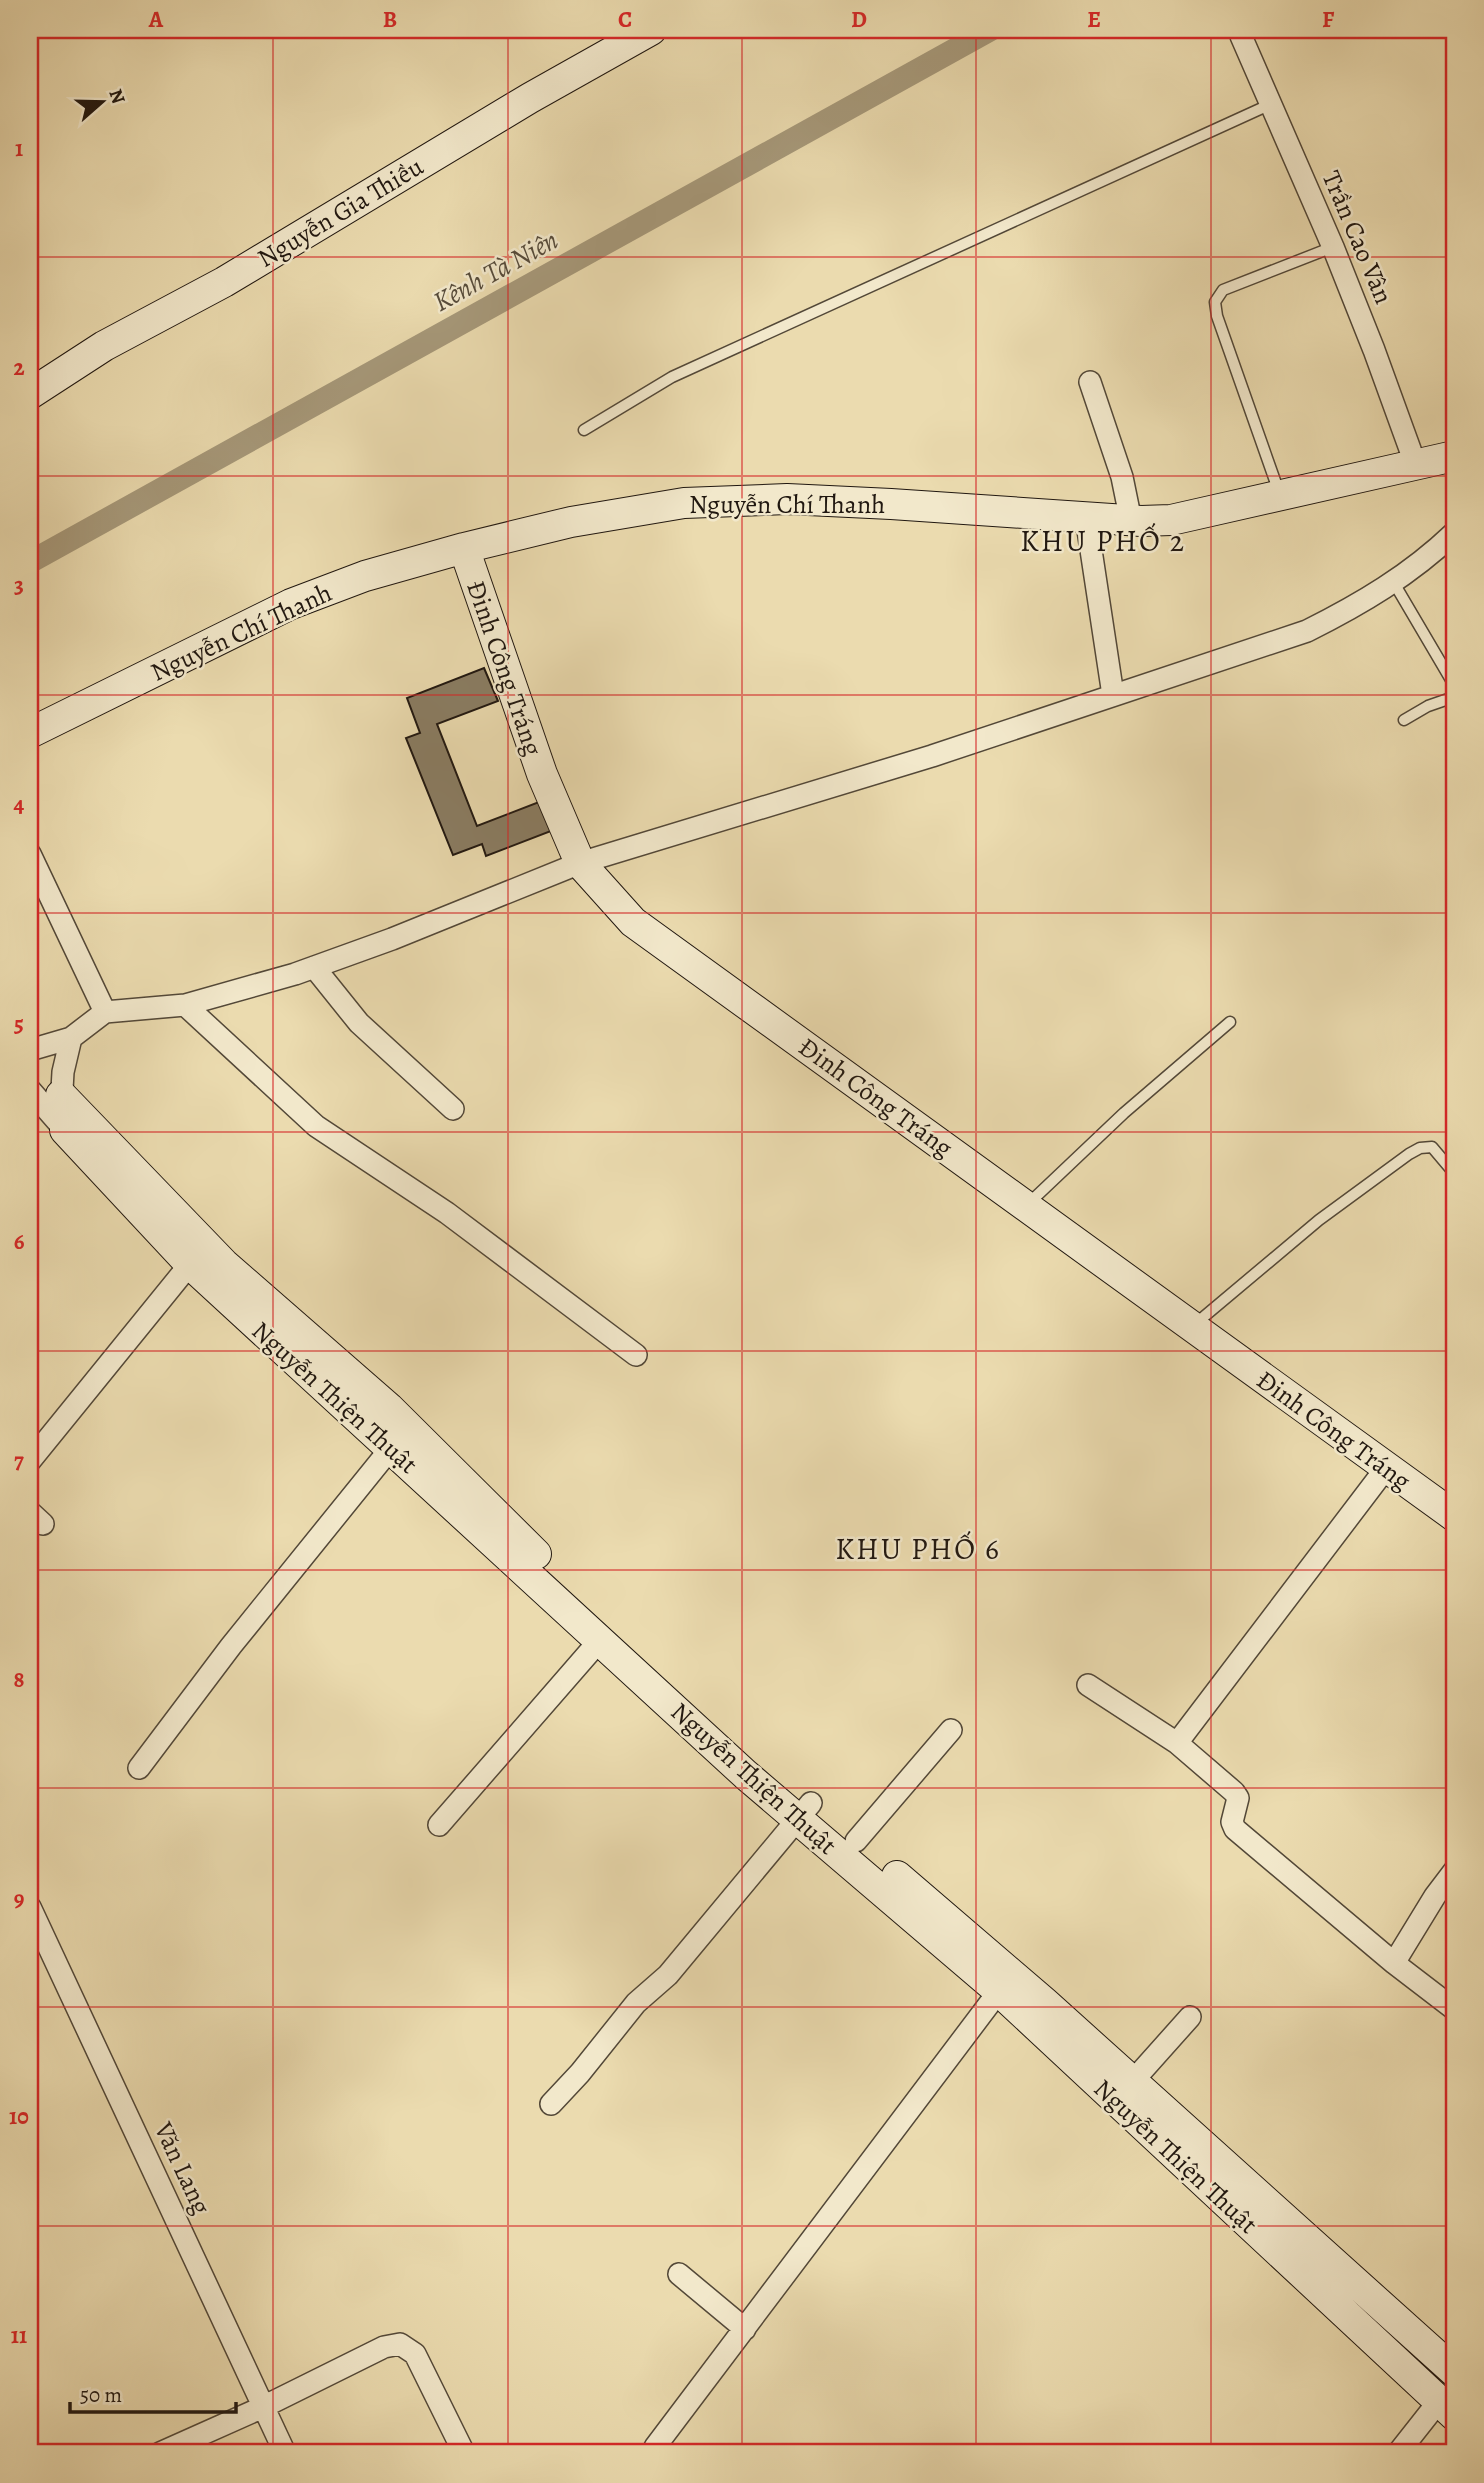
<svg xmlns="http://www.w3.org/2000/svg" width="1484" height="2483" font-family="Alegreya,serif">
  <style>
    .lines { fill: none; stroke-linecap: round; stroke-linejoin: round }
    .canal { stroke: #a69879; stroke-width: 23 }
    .building { fill: #8a7d63; stroke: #201710; stroke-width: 2 }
    .lane-casing { stroke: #534838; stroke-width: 13 }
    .street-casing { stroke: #534838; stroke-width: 24 }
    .secondary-casing { stroke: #201710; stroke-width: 32 }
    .lane { stroke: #f2e8cb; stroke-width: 10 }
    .street { stroke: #f2e8cb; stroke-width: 21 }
    .secondary { stroke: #f2e8cb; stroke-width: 30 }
    .grid { fill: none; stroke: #d62828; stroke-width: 2; stroke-opacity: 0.55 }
    .labels { text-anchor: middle; stroke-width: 5; stroke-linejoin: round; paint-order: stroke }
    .street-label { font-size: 26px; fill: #201710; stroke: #f2e8cb }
    .water-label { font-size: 28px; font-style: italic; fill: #564b3a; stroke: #f2e8cb }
    .quarter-label { font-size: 30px; letter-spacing: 2px; fill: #201710; stroke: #f2e8cb }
    .neatline { fill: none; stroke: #d62828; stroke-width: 2.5 }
    .grid-label { font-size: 23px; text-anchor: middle; font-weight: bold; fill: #d62828 }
  </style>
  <rect width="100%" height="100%" fill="#ebdbaf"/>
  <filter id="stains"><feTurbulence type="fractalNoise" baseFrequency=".00286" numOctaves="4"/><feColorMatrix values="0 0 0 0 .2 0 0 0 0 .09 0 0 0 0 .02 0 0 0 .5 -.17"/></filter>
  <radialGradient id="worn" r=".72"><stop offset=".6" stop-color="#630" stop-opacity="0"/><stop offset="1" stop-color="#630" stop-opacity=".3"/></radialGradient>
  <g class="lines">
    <!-- canal -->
    <path class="canal" d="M30 562 990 30"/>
  </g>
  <!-- building -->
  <path class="building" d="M484 668 498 701 437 724 477 826 539 802 551 831 486 856 482 844 453 855 406 738 420 733 407 698Z"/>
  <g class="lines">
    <defs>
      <path id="lane" d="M584 430 672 377 1271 104
        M1279 492 1217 316 1215 302 1223 290 1333 247
        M1394 583 1454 685
        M1404 720 1428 706 1454 697
        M1027 1205 1124 1113 1230 1022
        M1194 1325 1319 1220 1409 1154 1420 1148 1432 1147 1454 1173"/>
      <path id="street" d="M1241 36 1333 247 1374 350 1415 463
        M1090 382 1122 477 1131 521
        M1086 517 1113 695
        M30 854 105 1012
        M314 967 359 1023 453 1109
        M185 1005 316 1126 447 1213 636 1355
        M30 1050 71 1038 105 1012 185 1005 295 974 392 939 580 863 932 756 1307 631C1361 604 1410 575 1454 533
        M30 1090 65 1130
        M61 1107 63 1072 71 1038
        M30 1461 190 1264
        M1386 1468 1177 1743 1234 1792 1238 1798 1232 1822 1235 1829 1394 1963 1454 2009
        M30 1512 43 1524
        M1088 1685 1177 1743
        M139 1768 231 1646 391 1448
        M439 1825 600 1640
        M856 1841 951 1730
        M30 1907 285 2453
        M1394 1963 1435 1896 1454 1871
        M1132 2082 1190 2017
        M551 2104 580 2073 636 2003 668 1975 811 1803
        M679 2274 745 2329
        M160 2453 263 2407 384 2347 400 2344 415 2354 464 2453
        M655 2453V2447L999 1991
        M1398 2453 1439 2401"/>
      <path id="secondary" d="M30 394 104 346 224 282 530 98 651 30
        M464 548 542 774 580 863 633 922 1454 1516
        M30 733 291 604 365 576 464 548 571 522 684 503 787 499 891 504 1141 521 1171 520 1454 456
        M61 1095 224 1264 389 1408 536 1554
        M65 1130 190 1264 746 1775 999 1991 1454 2415
        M897 1876 1045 2003 1454 2371"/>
    </defs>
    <!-- lane casing -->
    <use href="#lane" class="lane-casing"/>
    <!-- street casing -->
    <use href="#street" class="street-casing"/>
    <!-- secondary casing -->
    <use href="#secondary" class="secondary-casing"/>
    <!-- lane -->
    <use href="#lane" class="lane"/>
    <!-- street -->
    <use href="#street" class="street"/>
    <!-- secondary -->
    <use href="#secondary" class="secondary"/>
  </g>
  <!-- grid -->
  <path class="grid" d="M273 30V2453M508 30V2453M742 30V2453M976 30V2453M1211 30V2453M30 257H1454M30 476H1454M30 695H1454M30 913H1454M30 1132H1454M30 1351H1454M30 1570H1454M30 1788H1454M30 2007H1454M30 2226H1454"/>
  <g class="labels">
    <!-- street labels -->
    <g class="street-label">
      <text transform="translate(340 212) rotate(-31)" y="9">Nguyễn Gia Thiều</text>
      <text transform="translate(1358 237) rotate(67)" y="9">Trần Cao Vân</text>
      <text x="787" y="513">Nguyễn Chí Thanh</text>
      <text transform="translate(241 632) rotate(-25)" y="9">Nguyễn Chí Thanh</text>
      <text transform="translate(505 668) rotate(71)" y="9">Đinh Công Tráng</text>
      <text transform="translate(876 1097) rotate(36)" y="9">Đinh Công Tráng</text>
      <text transform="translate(335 1397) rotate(42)" y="9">Nguyễn Thiện Thuật</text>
      <text transform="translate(1334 1430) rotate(36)" y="9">Đinh Công Tráng</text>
      <text transform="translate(754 1778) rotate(42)" y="9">Nguyễn Thiện Thuật</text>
      <text transform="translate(1176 2156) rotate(43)" y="9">Nguyễn Thiện Thuật</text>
      <text transform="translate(183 2168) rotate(65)" y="9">Văn Lang</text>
    </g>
    <!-- water labels -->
    <g class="water-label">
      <text transform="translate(495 270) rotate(-29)" y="10">Kênh Tà Niên</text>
    </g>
    <!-- quarter labels -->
    <g class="quarter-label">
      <text x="1103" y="551">KHU PHỐ 2</text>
      <text x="918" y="1559">KHU PHỐ 6</text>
    </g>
  </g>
  <!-- margin -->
  <rect width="1484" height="2483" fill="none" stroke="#ebdbaf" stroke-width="77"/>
  <!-- north arrow -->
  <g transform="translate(102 102) rotate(70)" stroke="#f2e8cb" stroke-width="5" paint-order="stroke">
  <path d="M0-5L12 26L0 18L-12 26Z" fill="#201710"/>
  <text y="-10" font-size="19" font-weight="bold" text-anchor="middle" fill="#201710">N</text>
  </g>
  <!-- scale -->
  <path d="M70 2402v10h166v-10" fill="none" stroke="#201710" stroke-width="3.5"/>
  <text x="80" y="2402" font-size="21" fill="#201710" stroke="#f2e8cb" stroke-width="5" paint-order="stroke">50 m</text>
  <rect x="38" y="38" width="1408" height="2406" class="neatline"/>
  <g class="grid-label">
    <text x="156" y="27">A</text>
    <text x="390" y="27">B</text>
    <text x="625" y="27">C</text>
    <text x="859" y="27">D</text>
    <text x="1094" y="27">E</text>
    <text x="1328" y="27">F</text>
    <text x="19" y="156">1</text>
    <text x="19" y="375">2</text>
    <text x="19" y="593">3</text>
    <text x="19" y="812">4</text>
    <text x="19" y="1031">5</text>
    <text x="19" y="1249">6</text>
    <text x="19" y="1468">7</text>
    <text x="19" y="1687">8</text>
    <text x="19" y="1906">9</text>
    <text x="19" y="2124">10</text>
    <text x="19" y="2343">11</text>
  </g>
  <rect width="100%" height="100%" filter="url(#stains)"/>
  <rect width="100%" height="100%" fill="url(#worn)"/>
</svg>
